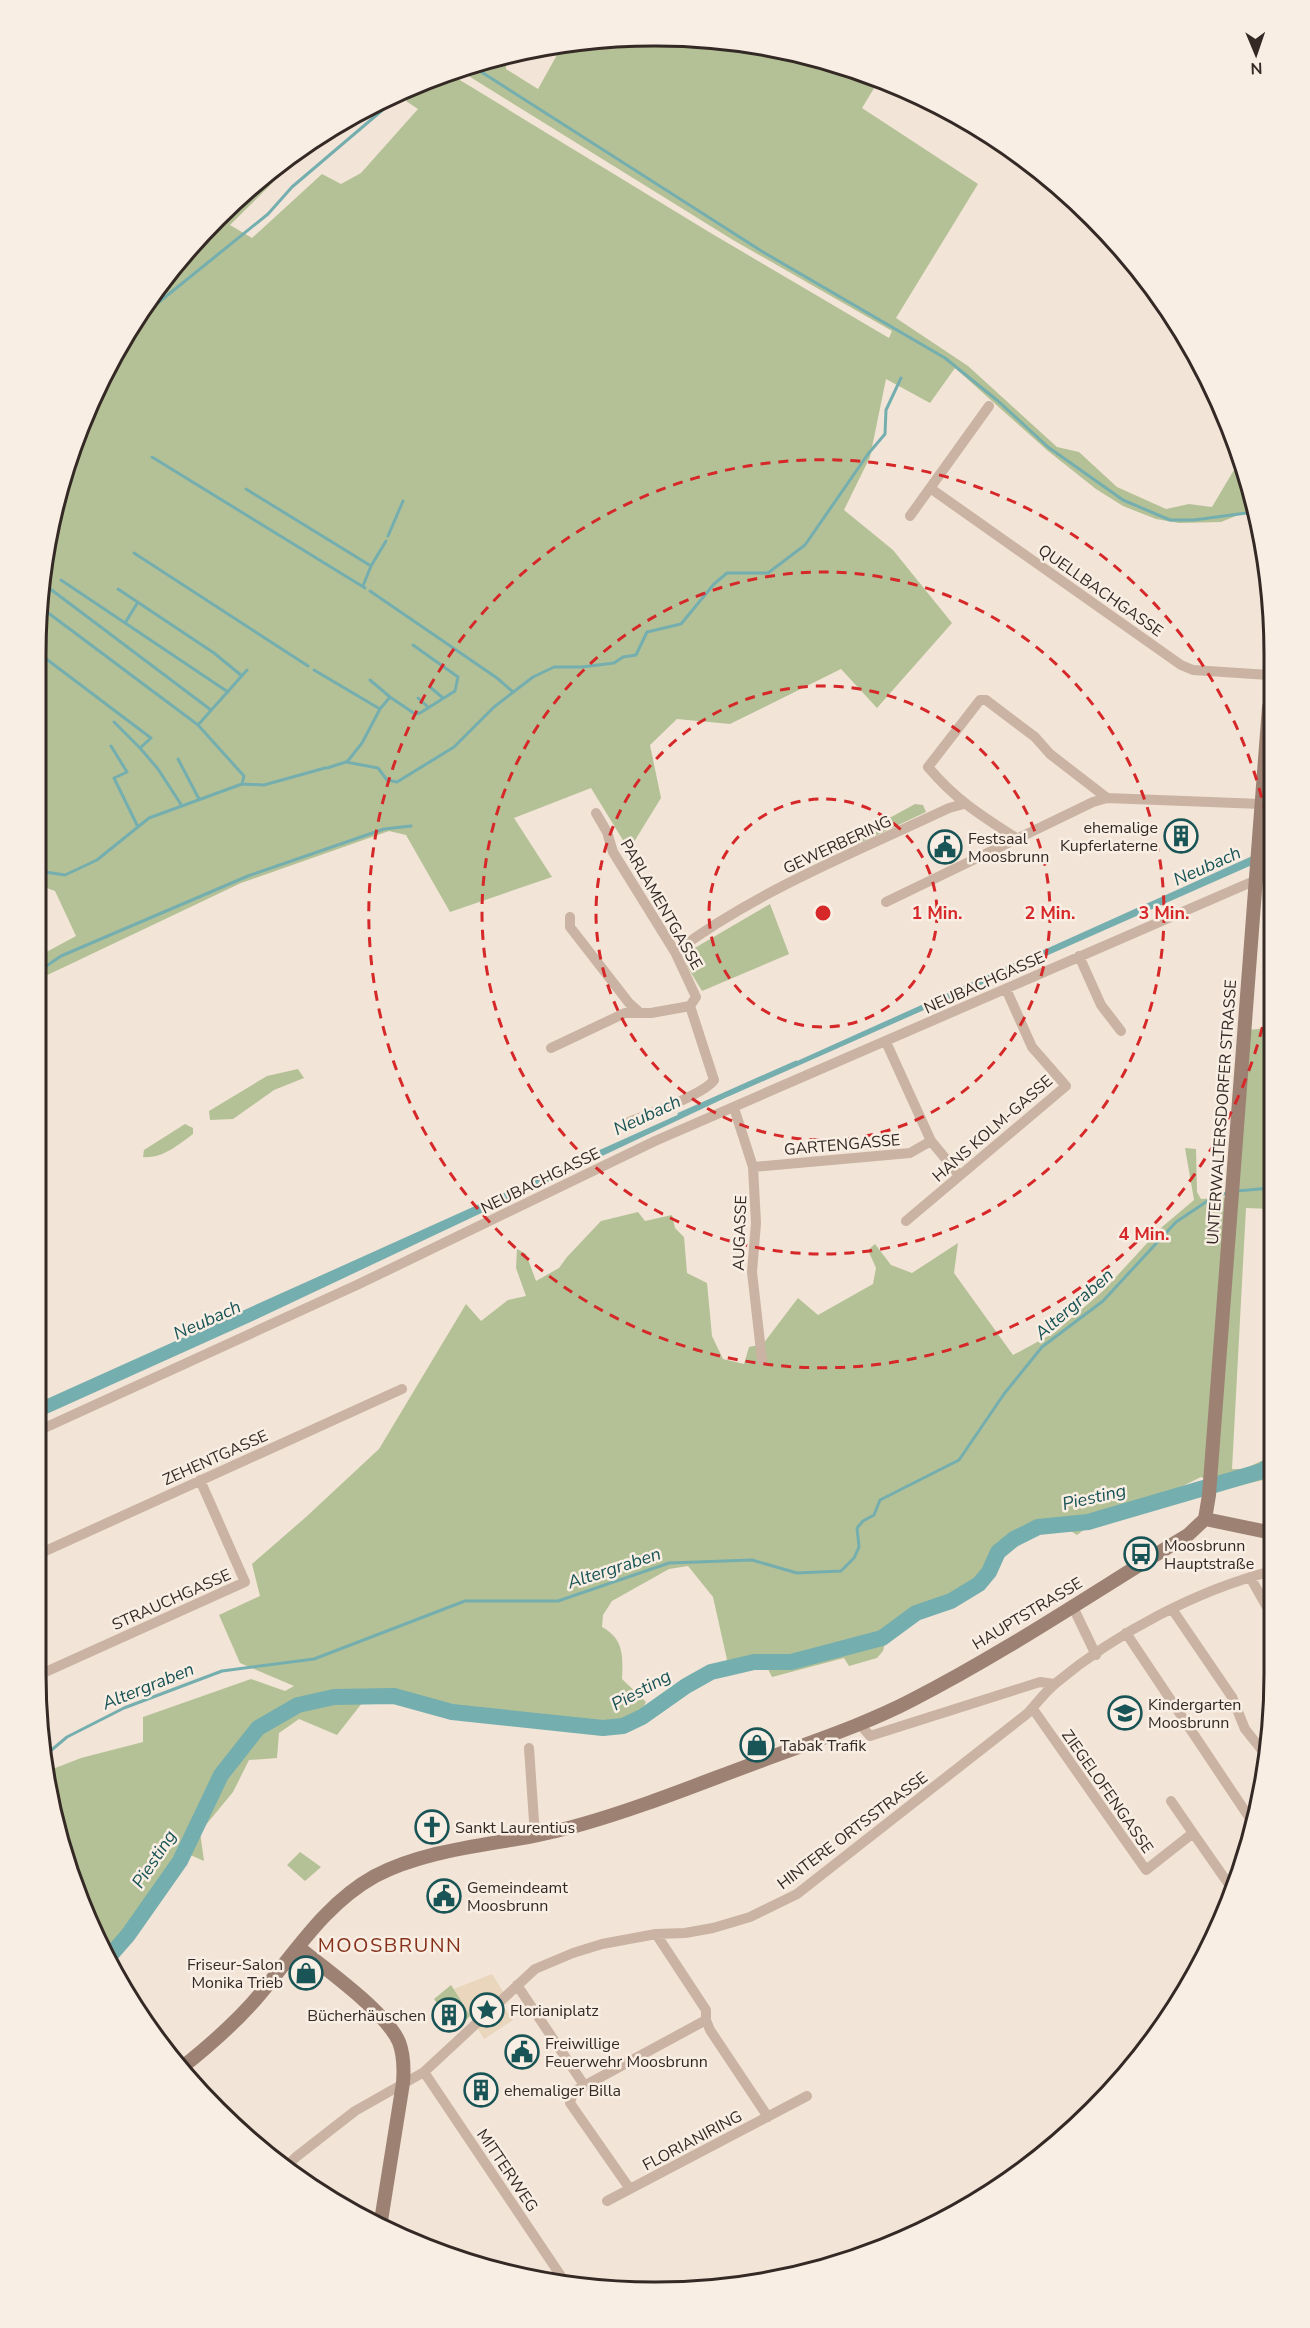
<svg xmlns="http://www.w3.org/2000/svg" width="1310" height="2328" font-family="'Nunito Sans',sans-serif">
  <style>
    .green { fill: #b4c196 }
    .plaza { fill: #ead5bd }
    .water { fill: #75aeaf }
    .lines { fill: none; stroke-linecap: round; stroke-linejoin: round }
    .stream { stroke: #75aeaf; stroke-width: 3 }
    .river { stroke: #75aeaf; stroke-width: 16 }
    .minor { stroke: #cab3a2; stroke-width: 10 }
    .secondary { stroke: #9d8274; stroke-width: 14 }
    .ring { fill: none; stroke: #d62828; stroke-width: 3; stroke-dasharray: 10 8 }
    .labels { text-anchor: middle; stroke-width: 5; stroke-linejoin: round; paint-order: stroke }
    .street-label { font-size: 16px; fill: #342925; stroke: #f9eee3 }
    .poi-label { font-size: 16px; fill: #342925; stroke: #f9eee3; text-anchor: start }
    .water-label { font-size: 18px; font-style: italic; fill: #195456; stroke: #f9eee3 }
    .quarter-label { font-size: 20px; letter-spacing: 1.5px; fill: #86321b; stroke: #f9eee3 }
    .rim { fill: none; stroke: #342925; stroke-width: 3 }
    .centre { fill: #d62828; stroke: #f9eee3; stroke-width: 3 }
    .ring-label { font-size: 18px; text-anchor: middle; font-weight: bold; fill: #d62828; stroke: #f9eee3; stroke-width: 5; stroke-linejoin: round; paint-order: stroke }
  </style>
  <rect width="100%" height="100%" fill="#f2e4d6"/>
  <!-- green -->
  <path class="green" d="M615 37 736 41 854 69 879 80 862 108 978 184 896 318 968 366 1057 447 1079 452 1117 487 1166 509 1189 504 1212 507 1241 458 1253 509 1221 522 1179 523 1156 519 1123 506 1096 489 1048 451 955 368 930 403 886 379 870 457 844 510 893 550 952 623 877 708 841 669 730 724 677 719 650 745 661 798 629 850 591 788 514 818 552 877 450 912 406 835 389 831 241 883 39 979V956L76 936 55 891 38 885 37 615 57 494 119 345 190 247 278 164 315 141 230 225 252 238 322 174 341 184 361 173 418 109 406 101 417 87 450 74 709 232 889 338 892 331 733 240 459 70 495 57 506 55V69L538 89 562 46Z
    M915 804 923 805 926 812 858 844 854 842 884 821Z
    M770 904 789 954 702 991 687 966 693 949Z
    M1270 1022 1271 1209 1246 1208 1232 1469H1244L1272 1456V1503L1270 1504 1263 1480 1224 1489 1201 1477 1136 1509 1099 1518 1077 1535 1060 1524 1038 1529 1030 1538 1004 1554 997 1570 952 1598 918 1607 888 1631 883 1651 877 1658 849 1666 844 1658 772 1677 766 1665 730 1673 713 1597 688 1566 669 1569 612 1601 603 1615 602 1627C624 1639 623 1656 622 1679L646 1702 637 1719 613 1722 530 1718 366 1698 337 1735 299 1719 279 1733 277 1758 249 1760 233 1792 200 1832 204 1861 188 1854 179 1866 174 1861 121 1935 123 1938 106 1956 69 1872 45 1772 81 1758 143 1742V1717L251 1679 285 1691 294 1686 240 1663 219 1615 260 1596 252 1564 306 1517 379 1449 466 1304 481 1321 508 1300 526 1296 516 1268 517 1249 526 1254 536 1281 559 1268 567 1257 601 1221 638 1212 645 1221 672 1215 675 1228 684 1237 687 1273 707 1283 712 1336 723 1359 744 1364 749 1347 763 1344 798 1298 818 1315 873 1284 876 1268 868 1250 875 1244 891 1265 912 1273 958 1243 954 1273 1013 1355 1054 1333 1103 1291 1162 1227 1194 1200 1185 1148 1196 1149 1197 1192 1201 1199 1235 1197 1247 1030 1259 1029Z
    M298 1069 304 1078 274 1090 233 1119 210 1120 209 1111 267 1076Z
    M185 1124 193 1128V1134C178 1145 162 1159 143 1157L144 1150Z
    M300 1852 321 1867 305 1881 287 1865Z
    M451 1985 471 2015 457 2029 434 1999Z"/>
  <!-- plaza -->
  <path class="plaza" d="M492 1974 509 2001 503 2006 513 2020 484 2039 454 1989Z"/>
  <!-- water -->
  <path class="water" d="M1270 848V857L725 1098 257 1319 40 1417V1402Z"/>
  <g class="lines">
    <!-- stream -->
    <path class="stream" d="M472 66 763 252 945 358 998 401 1048 447 1123 500 1170 520H1194L1254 512
      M138 319 268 214 292 187 406 90
      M152 457 365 588
      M246 489 371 566
      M388 536 403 501
      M134 553 308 666
      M61 580 228 692
      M363 586 371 566 386 541
      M49 588 211 710
      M118 589 214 653 242 676
      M370 591 497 678 513 692
      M39 606 198 725
      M125 623 138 602
      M37 652 151 738 140 748 158 769 182 806
      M314 670 380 709 362 743 347 762
      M370 680 390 697 380 709
      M430 687 443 698
      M390 697 415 714 420 713 455 691 458 677 413 645
      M418 698 428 707
      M114 722 140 748
      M111 746 127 772 114 778 138 827
      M178 759 199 799
      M327 768 346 762 378 768 387 780 397 782 454 747 494 707 533 677 554 667H582L614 663 623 657 636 655 647 632 681 624 714 584 727 573H768L805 545 868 454 885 434 886 410 901 378
      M242 784 244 776 198 725 247 670
      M38 871 65 875 97 860 149 818 242 784 264 785 325 768
      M39 971 61 956 248 876 384 829 411 826
      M679 1114 796 1062
      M1237 1191 1271 1188
      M42 1758 67 1737 124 1708 222 1671 314 1659 465 1601H558L669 1563 752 1560 797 1573 841 1571 854 1558 859 1547 857 1528 863 1521 874 1515 880 1500 959 1460 1004 1394 1042 1347 1103 1301 1176 1222 1215 1196 1228 1193"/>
    <!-- river -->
    <path class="river" d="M107 1959 128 1935 180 1861 221 1775 258 1728 298 1705 334 1697 394 1696 452 1712 603 1728 623 1726 642 1717 686 1686 711 1672 754 1662H791L882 1638 916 1613 951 1601 979 1584 989 1572 998 1552 1014 1539 1038 1527 1088 1522 1262 1471 1272 1464"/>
    <!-- minor -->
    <path class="minor" d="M930 488 1181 665 1193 670 1269 675
      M910 516 989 406
      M1016 838C980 815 956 800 928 767L980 700H986L1035 737 1050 754 1107 798
      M886 902 1093 802 1107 798 1261 804
      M570 917V927L629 1003 638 1011
      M675 952C758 890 856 852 949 808L964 804
      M1079 956 1101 1005 1121 1031
      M886 1042 931 1141 959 1175
      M551 1048 625 1013H651L690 1006 696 997 675 952 613 852 607 832 596 813
      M734 1108 753 1167 756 1223 752 1272 762 1360
      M629 1122C648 1114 703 1095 714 1080L690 1006
      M753 1167 910 1153 931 1141
      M906 1221 1066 1086 1032 1047 1006 989
      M40 1430 359 1284 655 1141 1270 874
      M41 1553 402 1389
      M1250 1577 1272 1616
      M1072 1605 1096 1655
      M1172 1609 1232 1697 1245 1729 1265 1754
      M1126 1633 1251 1820
      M41 1674 245 1582 200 1480
      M1033 1709 1146 1870 1193 1833 1230 1886
      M859 1723 870 1736 1040 1682 1054 1684
      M529 1748 535 1836
      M1171 1801 1193 1833
      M656 1934 706 2010V2020L710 2030 768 2117
      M517 1985 584 2085
      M424 2072 567 2285
      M286 2167 296 2157 355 2111 424 2072 535 1969 573 1953 602 1944 656 1934 685 1933 713 1928 750 1917 797 1894 1028 1713C1037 1703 1046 1691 1056 1683 1116 1633 1197 1590 1272 1571
      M630 2189 570 2103 573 2092 706 2020
      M607 2201 807 2096"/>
    <!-- secondary -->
    <path class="secondary" d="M1205 1519 1272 1533
      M298 1947C326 1969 386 2012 399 2042 404 2055 404 2070 403 2083L380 2227
      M180 2069C209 2046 238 2021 261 1993 296 1951 326 1903 375 1876 423 1851 480 1846 533 1836 571 1829 608 1817 645 1804 685 1790 725 1774 766 1759 814 1741 866 1724 912 1700 1006 1652 1097 1590 1188 1535L1205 1519 1209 1495 1269 707"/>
  </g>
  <!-- distance rings -->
  <g class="ring">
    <circle cx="823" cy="913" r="114"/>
    <circle cx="823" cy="913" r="227"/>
    <circle cx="823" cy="913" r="341"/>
    <path d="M1270 992A454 454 0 1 1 1269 830"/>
  </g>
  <!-- icons -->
  <defs>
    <symbol id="building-ring" viewBox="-11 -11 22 22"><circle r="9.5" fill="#f9eee3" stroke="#195456" stroke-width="1.5"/><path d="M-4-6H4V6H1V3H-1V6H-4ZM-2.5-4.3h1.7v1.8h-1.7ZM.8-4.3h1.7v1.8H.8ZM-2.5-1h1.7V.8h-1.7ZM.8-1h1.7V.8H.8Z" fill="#195456"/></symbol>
    <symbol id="civic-ring" viewBox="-11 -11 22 22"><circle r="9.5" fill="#f9eee3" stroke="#195456" stroke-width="1.5"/><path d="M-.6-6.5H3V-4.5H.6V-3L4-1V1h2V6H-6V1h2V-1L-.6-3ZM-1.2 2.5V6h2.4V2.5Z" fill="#195456"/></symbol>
    <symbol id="bus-ring" viewBox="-11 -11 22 22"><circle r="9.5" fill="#f9eee3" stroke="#195456" stroke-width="1.5"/><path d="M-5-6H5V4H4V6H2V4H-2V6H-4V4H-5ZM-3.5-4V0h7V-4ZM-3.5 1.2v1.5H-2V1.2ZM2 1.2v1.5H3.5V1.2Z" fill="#195456"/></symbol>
    <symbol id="school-ring" viewBox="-11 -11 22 22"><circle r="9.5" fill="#f9eee3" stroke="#195456" stroke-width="1.5"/><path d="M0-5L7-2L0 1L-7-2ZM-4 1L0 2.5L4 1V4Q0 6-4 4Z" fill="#195456"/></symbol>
    <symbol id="shop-ring" viewBox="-11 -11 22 22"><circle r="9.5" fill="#f9eee3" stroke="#195456" stroke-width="1.5"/><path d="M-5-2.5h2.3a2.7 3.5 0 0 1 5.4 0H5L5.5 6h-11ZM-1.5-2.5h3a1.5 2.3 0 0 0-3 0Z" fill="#195456"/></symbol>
    <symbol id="church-ring" viewBox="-11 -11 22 22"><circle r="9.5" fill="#f9eee3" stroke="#195456" stroke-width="1.5"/><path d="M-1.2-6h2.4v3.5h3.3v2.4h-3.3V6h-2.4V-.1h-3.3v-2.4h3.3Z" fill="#195456"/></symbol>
    <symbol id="sight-ring" viewBox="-11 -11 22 22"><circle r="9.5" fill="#f9eee3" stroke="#195456" stroke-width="1.5"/><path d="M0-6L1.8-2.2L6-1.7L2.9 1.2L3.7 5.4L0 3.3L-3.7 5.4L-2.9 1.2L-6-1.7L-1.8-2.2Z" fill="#195456"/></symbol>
  </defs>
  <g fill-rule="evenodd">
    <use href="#building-ring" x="1162" y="817" width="38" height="38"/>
    <use href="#civic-ring" x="926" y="828" width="38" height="38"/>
    <use href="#bus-ring" x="1122" y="1535" width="38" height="38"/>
    <use href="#school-ring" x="1106" y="1694" width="38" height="38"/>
    <use href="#shop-ring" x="738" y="1726" width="38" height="38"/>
    <use href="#church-ring" x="413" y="1808" width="38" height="38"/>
    <use href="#civic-ring" x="425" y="1877" width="38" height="38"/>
    <use href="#shop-ring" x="287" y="1954" width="38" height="38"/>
    <use href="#sight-ring" x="468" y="1991" width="38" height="38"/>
    <use href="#building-ring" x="430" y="1996" width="38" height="38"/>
    <use href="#civic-ring" x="503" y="2033" width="38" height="38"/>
    <use href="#building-ring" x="462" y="2071" width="38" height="38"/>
  </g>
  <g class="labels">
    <!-- street labels -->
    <g class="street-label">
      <text transform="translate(1101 590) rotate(35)" y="6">QUELLBACHGASSE</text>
      <text transform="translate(837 844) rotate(-25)" y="6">GEWERBERING</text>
      <text transform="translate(662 904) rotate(60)" y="6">PARLAMENTGASSE</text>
      <text transform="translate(984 982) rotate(-24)" y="6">NEUBACHGASSE</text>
      <text transform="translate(1221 1112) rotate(-86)" y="6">UNTERWALTERSDORFER STRASSE</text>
      <text transform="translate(992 1128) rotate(-41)" y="6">HANS KOLM-GASSE</text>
      <text transform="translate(842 1144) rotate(-5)" y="6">GARTENGASSE</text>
      <text transform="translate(540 1180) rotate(-26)" y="6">NEUBACHGASSE</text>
      <text transform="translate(739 1233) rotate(-88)" y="6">AUGASSE</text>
      <text transform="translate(215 1457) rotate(-24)" y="6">ZEHENTGASSE</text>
      <text transform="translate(171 1599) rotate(-24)" y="6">STRAUCHGASSE</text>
      <text transform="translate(1027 1613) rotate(-31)" y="6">HAUPTSTRASSE</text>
      <text transform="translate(1108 1791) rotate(55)" y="6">ZIEGELOFENGASSE</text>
      <text transform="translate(852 1830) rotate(-37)" y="6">HINTERE ORTSSTRASSE</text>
      <text transform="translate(692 2140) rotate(-28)" y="6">FLORIANIRING</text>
      <text transform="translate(508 2170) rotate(56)" y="6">MITTERWEG</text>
    </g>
    <!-- poi labels -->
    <g class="poi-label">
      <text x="1158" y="833" text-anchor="end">ehemalige<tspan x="1158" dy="18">Kupferlaterne</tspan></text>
      <text x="968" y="844">Festsaal<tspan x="968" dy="18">Moosbrunn</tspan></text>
      <text x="1164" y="1551">Moosbrunn<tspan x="1164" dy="18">Hauptstraße</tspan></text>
      <text x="1148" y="1710">Kindergarten<tspan x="1148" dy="18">Moosbrunn</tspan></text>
      <text x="780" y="1751">Tabak Trafik</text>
      <text x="455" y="1833">Sankt Laurentius</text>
      <text x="467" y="1893">Gemeindeamt<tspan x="467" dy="18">Moosbrunn</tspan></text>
      <text x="283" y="1970" text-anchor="end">Friseur-Salon<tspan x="283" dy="18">Monika Trieb</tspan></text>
      <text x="510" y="2016">Florianiplatz</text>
      <text x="426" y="2021" text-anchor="end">Bücherhäuschen</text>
      <text x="545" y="2049">Freiwillige<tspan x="545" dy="18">Feuerwehr Moosbrunn</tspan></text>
      <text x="504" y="2096">ehemaliger Billa</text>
    </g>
    <!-- water labels -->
    <g class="water-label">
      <text transform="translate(1207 866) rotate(-24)" y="6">Neubach</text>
      <text transform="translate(647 1115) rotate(-25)" y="6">Neubach</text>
      <text transform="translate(1074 1304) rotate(-41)" y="6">Altergraben</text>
      <text transform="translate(207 1320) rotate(-24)" y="6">Neubach</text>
      <text transform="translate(1094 1497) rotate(-13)" y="6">Piesting</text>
      <text transform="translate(614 1568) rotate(-18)" y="6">Altergraben</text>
      <text transform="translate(148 1686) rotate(-22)" y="6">Altergraben</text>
      <text transform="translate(641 1690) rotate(-29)" y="6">Piesting</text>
      <text transform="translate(154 1859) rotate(-57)" y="6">Piesting</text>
    </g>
    <!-- quarter labels -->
    <g class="quarter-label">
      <text x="390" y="1952">MOOSBRUNN</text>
    </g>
  </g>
  <!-- crop -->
  <path d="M0 0H1310V2328H0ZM654 46H656A608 608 0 0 1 1264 654V1674A608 608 0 0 1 656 2282H654A608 608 0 0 1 46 1674V654A608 608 0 0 1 654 46Z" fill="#f9eee3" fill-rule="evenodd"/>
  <path class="rim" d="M654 46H656A608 608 0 0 1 1264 654V1674A608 608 0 0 1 656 2282H654A608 608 0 0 1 46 1674V654A608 608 0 0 1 654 46Z"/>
  <circle cx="823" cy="913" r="9" class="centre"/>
  <g class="ring-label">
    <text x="937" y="919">1 Min.</text>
    <text x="1050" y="919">2 Min.</text>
    <text x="1164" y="919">3 Min.</text>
    <text x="1144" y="1240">4 Min.</text>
  </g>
  <!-- north arrow -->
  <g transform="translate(1256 54) rotate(178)" stroke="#f9eee3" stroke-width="4.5" paint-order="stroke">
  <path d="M0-4.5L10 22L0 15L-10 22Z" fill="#342925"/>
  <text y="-9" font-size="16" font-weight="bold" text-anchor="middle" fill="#342925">N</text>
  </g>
</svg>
